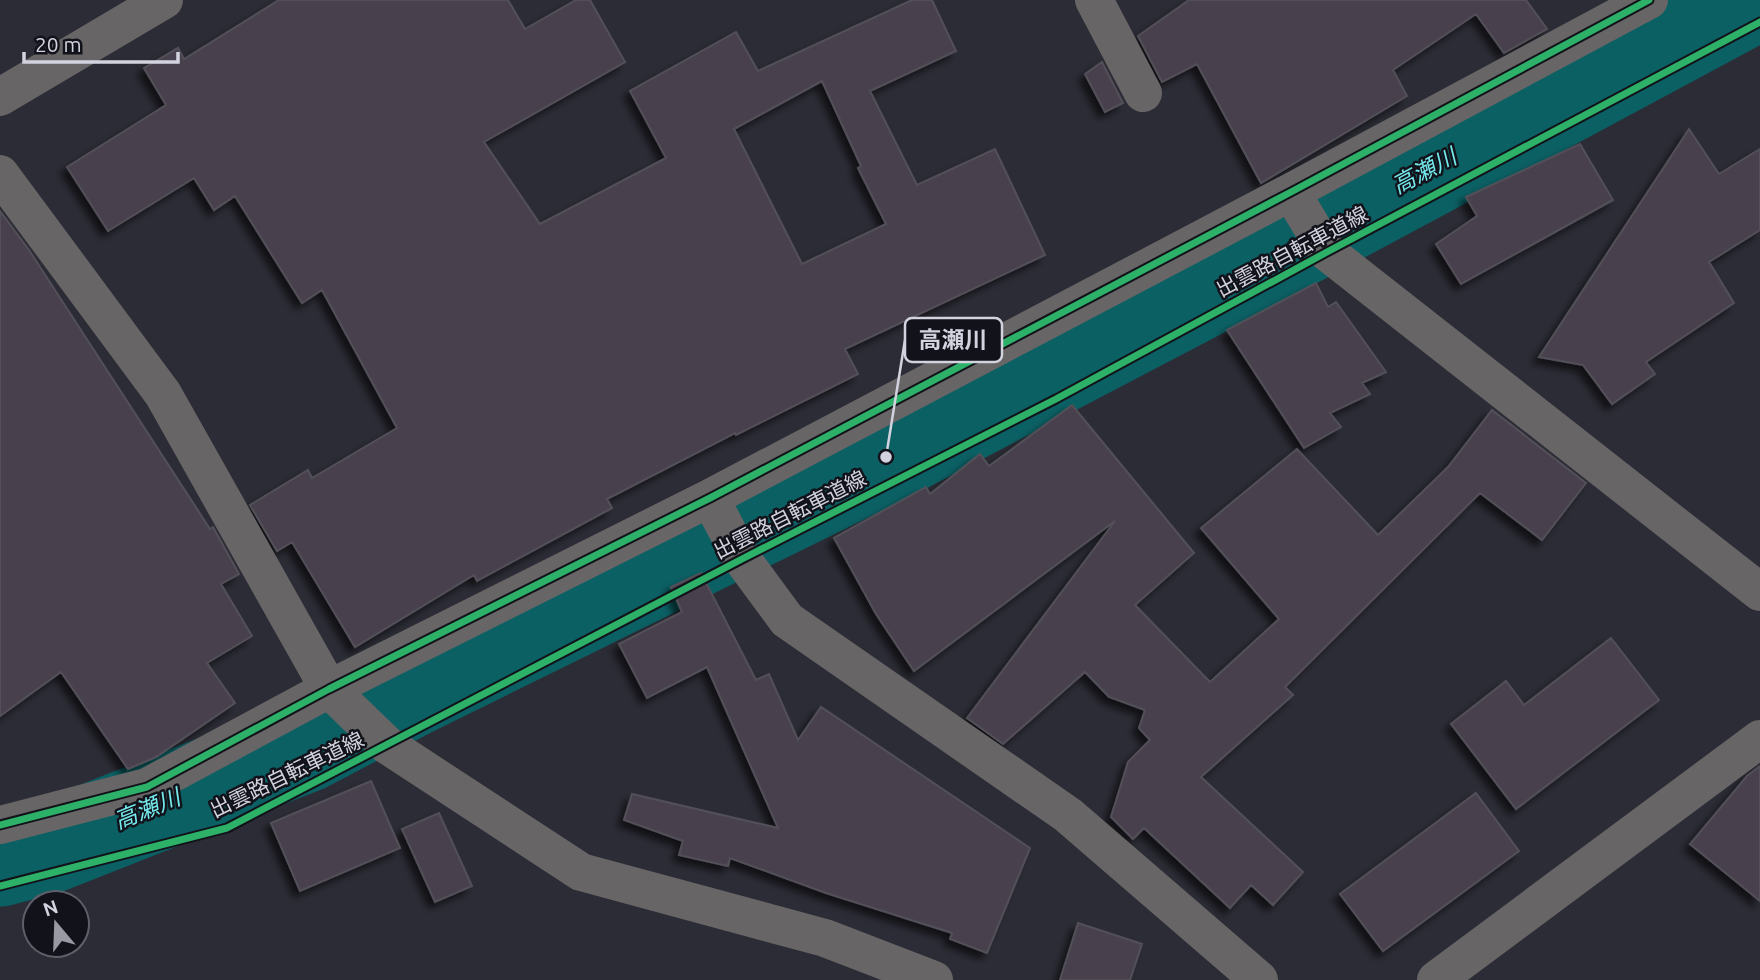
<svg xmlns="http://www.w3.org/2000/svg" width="1760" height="980" font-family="Ubuntu,'Noto Sans JP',sans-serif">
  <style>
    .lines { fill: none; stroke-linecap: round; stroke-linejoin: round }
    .river { stroke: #0b6064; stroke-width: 93 }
    .building { fill: #49414e; stroke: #535058; stroke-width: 2; fill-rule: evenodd; filter: url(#shadow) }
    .street { stroke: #686566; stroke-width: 38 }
    .cycleway-casing { stroke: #12121a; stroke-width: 11 }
    .cycleway { stroke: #2db169; stroke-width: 7 }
    .labels { text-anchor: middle; stroke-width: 5; stroke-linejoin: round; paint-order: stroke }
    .street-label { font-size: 21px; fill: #d3d3df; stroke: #12121a }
    .water-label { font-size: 23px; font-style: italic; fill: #73e9ec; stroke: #12121a }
    .leader { fill: none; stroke: #d3d3df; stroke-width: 2.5 }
    .callout-dot { fill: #d3d3df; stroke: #12121a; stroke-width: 2.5 }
    .callout { fill: #12121a; stroke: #d3d3df; stroke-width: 2.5 }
    .callout-label { font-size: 23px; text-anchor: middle; font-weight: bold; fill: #d3d3df }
  </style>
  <defs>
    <filter id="shadow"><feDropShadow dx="-6" dy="6" stdDeviation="3.5" flood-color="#0009"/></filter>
  </defs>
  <rect width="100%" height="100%" fill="#2c2c36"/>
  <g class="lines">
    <!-- river -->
    <path class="river" d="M0 860 49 847 305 746 412 690 886 457 1232 276 1746 0"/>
  </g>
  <!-- building -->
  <path class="building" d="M279 0H508L525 29 576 0H590L625 62 484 142 540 224 666 158 630 91 736 32 758 71 912 0H932L956 51 870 91 917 185 995 149 1045 255 845 349 858 374 736 435 735 433 607 499 612 508 477 581 474 575 355 647 292 542 277 551 250 505 308 470 312 478 397 428 322 290 302 303 235 196 214 210 194 178 108 231 67 167 166 105 144 68 178 48 184 59ZM822 81 861 166 858 168 886 224 802 264 734 129Z
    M1189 0H1526L1547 29 1504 53 1476 14 1393 70 1407 96 1261 183 1197 64 1162 82 1138 36Z
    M1102 62 1123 103 1105 112 1085 74Z
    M1689 129 1719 174 1760 149V230L1709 262 1734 303 1646 362 1655 374 1612 404 1583 365 1539 357Z
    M1580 144 1613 200 1461 284 1436 244 1477 216 1466 197Z
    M0 211 29 250 210 529 213 527 239 574 221 584 252 636 207 663 235 703 156 757 128 769 61 672 0 716Z
    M1316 283 1328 307 1336 302 1386 372 1362 383 1370 394 1330 413 1341 427 1304 448 1227 330Z
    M1072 405 1194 553 1135 605 1210 682 1279 619 1201 528 1297 449 1378 535 1448 467 1492 410 1586 483 1542 540 1480 493 1285 687 1293 695 1201 777 1303 872 1273 905 1251 885 1230 908 1144 828 1133 839 1111 817 1128 762 1150 740 1139 728 1145 710 1109 697 1085 672 1003 744 967 718 1115 521 914 671 876 614 834 538 926 487 930 494 980 454 989 466Z
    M701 573 756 680 769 674 798 740 821 707 1030 848 987 953 950 939 952 933 826 893 730 858 728 866 679 855 683 841 624 820 632 794 778 828 707 667 647 698 619 644 682 612 671 587Z
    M1611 638 1659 700 1516 809 1451 724 1506 681 1524 705Z
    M1760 766V901L1690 844 1747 776Z
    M371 781 400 848 300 891 271 823Z
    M1476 793 1519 851 1383 951 1340 894Z
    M439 813 472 886 435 902 402 829Z
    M1078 923 1142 944 1130 980H1060Z"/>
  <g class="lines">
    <!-- street -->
    <path class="street" d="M1094 0 1143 93
      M0 97 164 0
      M0 174 163 394 329 689 387 745 581 872 825 938 934 980
      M1291 192 1327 252 1760 592
      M710 498 742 559 787 620 1068 815 1259 980
      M0 825 147 787 329 689 710 498 1291 192 1649 0
      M1436 980 1760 739"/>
    <defs>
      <path id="cycleway" d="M0 825 147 787 329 689 710 498 1291 192 1649 0
        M0 886 227 828 742 559 1056 399 1327 252 1760 22"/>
    </defs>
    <!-- cycleway casing -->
    <use href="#cycleway" class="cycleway-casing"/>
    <!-- cycleway -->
    <use href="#cycleway" class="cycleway"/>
  </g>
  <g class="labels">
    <!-- street labels -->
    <g class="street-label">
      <text transform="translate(1292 252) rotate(-28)" y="7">出雲路自転車道線</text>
      <text transform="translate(790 515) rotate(-27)" y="7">出雲路自転車道線</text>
      <text transform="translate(287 775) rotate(-26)" y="7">出雲路自転車道線</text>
    </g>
    <!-- water labels -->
    <g class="water-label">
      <text transform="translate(1424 171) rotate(-28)" y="8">高瀬川</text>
      <text transform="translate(147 809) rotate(-22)" y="8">高瀬川</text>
    </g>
  </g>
  <!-- callouts -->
  <path class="leader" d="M886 457L905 340"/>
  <circle class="callout-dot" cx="886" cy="457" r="7"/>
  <rect class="callout" x="905" y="318" width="97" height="44" rx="7"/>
  <g class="callout-label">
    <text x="953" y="348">高瀬川</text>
  </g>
  <!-- north arrow -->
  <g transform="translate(56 924) rotate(341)"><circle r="33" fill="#12121a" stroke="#5f5f69" stroke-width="2"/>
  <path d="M0-5L12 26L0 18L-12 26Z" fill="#9999a4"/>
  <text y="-10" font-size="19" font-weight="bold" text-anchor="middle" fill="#d3d3df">N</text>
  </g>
  <!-- scale -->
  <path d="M24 52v10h154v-10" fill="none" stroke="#d3d3df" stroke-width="3.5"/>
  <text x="35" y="52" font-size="21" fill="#d3d3df" stroke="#12121a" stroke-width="5" paint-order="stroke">20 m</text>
</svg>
